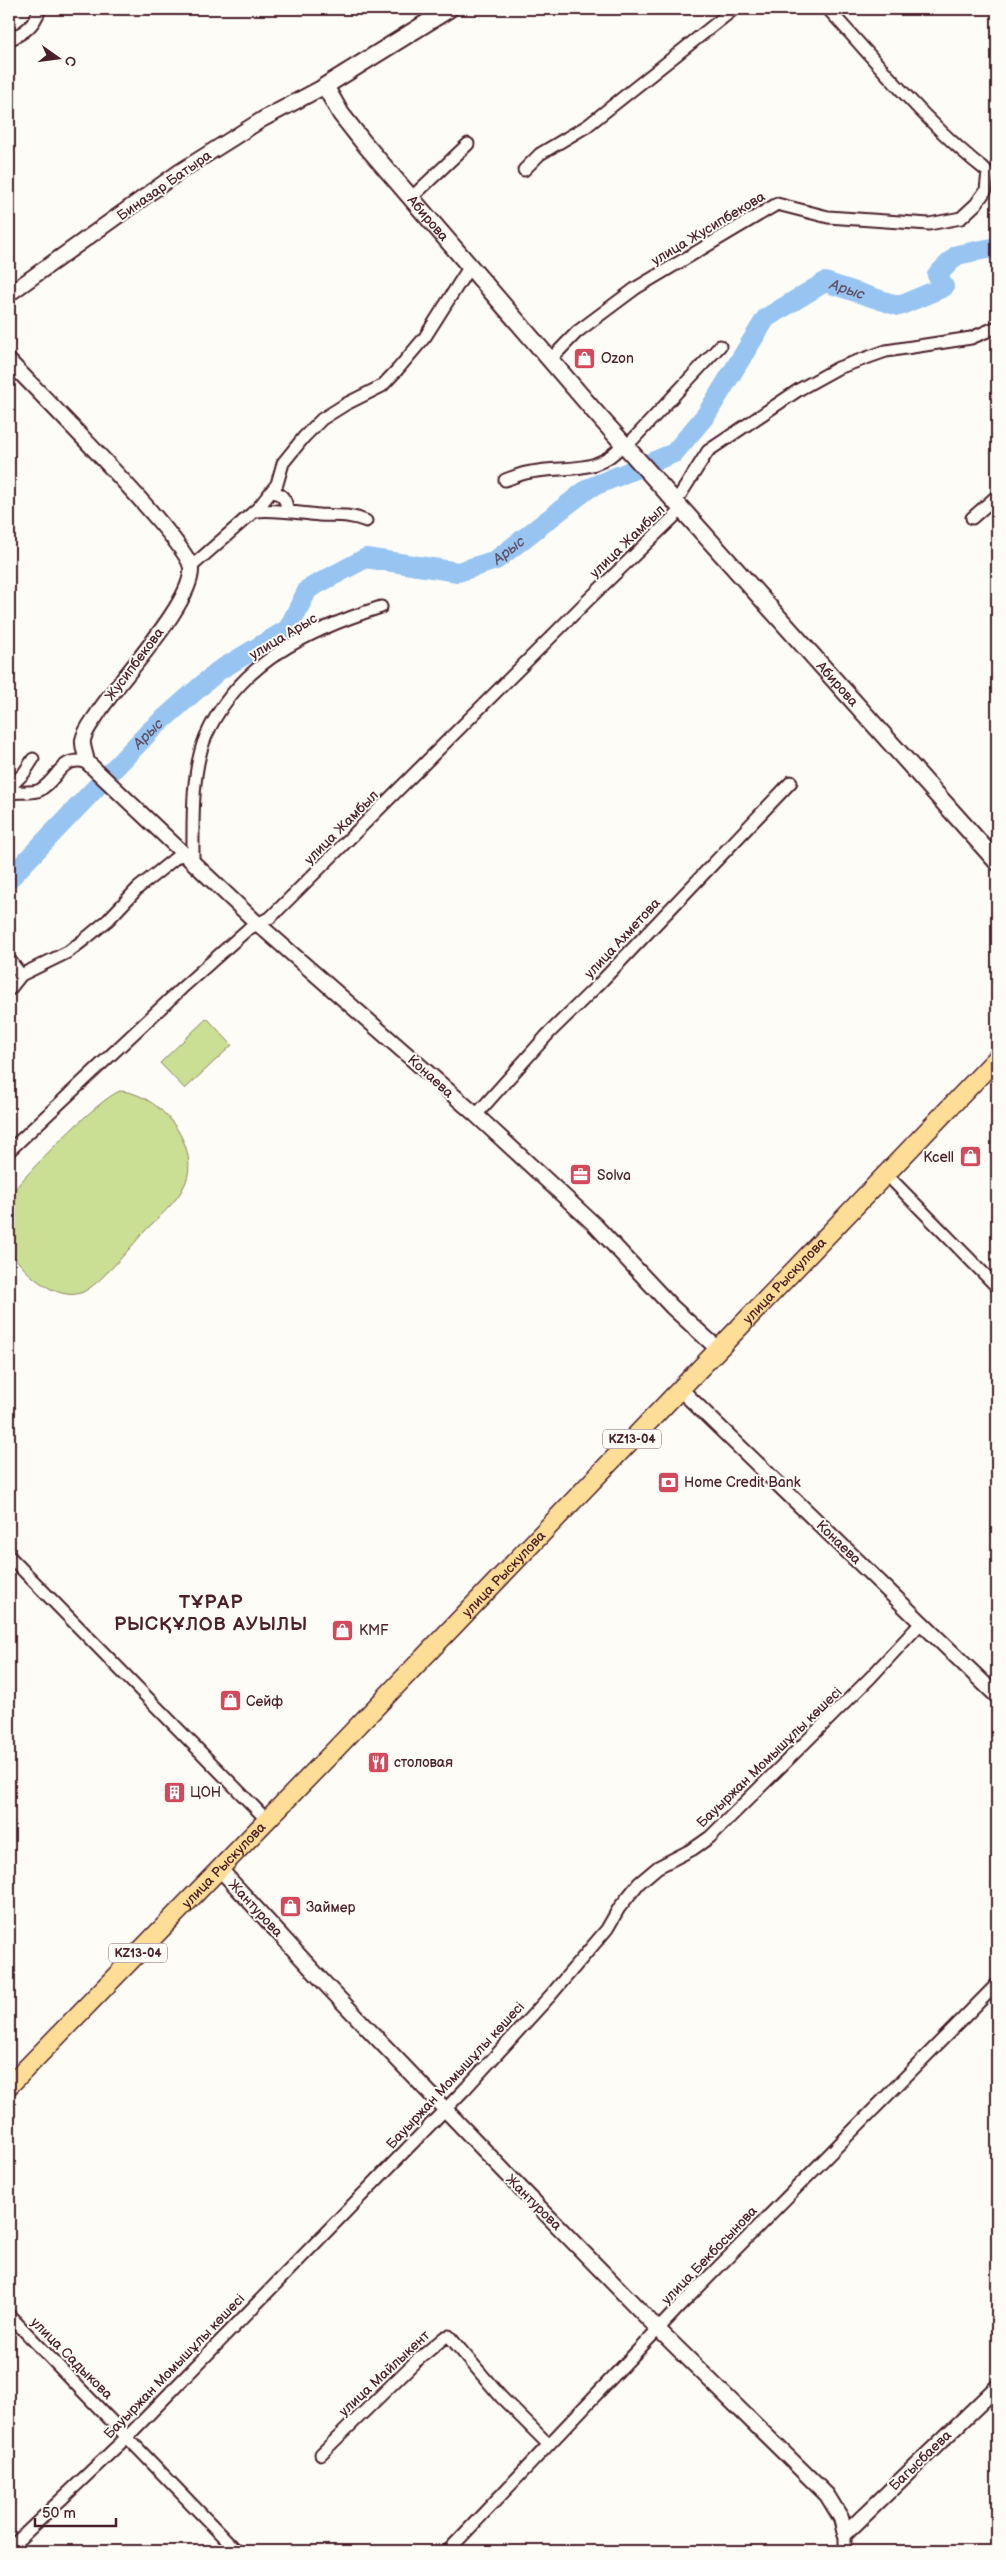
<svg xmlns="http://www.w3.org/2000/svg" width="1006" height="2560" font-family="'Balsamiq Sans',sans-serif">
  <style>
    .green { fill: #cadf94; stroke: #8a7f60 }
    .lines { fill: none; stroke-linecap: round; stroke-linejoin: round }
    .river { stroke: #97c4f1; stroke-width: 20 }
    .minor-casing { stroke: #4a1f2b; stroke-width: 15 }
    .tertiary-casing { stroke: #4a1f2b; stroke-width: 18 }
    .secondary-casing { stroke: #4a1f2b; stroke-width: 20 }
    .primary-casing { stroke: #4a1f2b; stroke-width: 21 }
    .minor { stroke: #fdfcf7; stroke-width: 11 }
    .tertiary { stroke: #fdfcf7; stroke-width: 14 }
    .secondary { stroke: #fdfcf7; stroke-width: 16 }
    .primary { stroke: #fedd96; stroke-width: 18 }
    .labels { text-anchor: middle; stroke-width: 4; stroke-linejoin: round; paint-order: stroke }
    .shield { fill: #fdfcf7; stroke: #806168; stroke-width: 1 }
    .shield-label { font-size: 12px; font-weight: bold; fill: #4a1f2b }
    .street-label { font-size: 14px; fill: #4a1f2b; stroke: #fdfcf7 }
    .poi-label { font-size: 14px; fill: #4a1f2b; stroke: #fdfcf7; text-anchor: start }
    .water-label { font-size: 15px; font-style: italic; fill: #615166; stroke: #fdfcf7 }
    .district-label { font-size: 19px; font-weight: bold; letter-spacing: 1px; fill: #4a1f2b; stroke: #fdfcf7 }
  </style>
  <rect width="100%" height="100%" fill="#fdfcf7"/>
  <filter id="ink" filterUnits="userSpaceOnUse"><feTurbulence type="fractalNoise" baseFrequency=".02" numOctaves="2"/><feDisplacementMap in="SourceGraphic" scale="10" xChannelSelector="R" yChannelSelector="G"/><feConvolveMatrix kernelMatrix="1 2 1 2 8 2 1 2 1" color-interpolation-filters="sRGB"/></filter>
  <g filter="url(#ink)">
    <!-- green -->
    <path class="green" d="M207 1018 232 1045 185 1089 160 1063Z
      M120 1091C159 1093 202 1146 185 1184 177 1203 156 1219 143 1233 130 1248 100 1284 83 1292 58 1304 17 1269 9 1246 5 1232 9 1211 9 1197 24 1175 98 1099 120 1091Z"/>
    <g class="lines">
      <!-- river -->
      <path class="river" id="s1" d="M9 879 150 731 218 671 288 629 308 589 366 558 458 572 496 560 589 488 674 453 706 415 766 318 825 282 899 306 944 287 937 275 957 255 997 247"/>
      <defs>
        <path id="minor" d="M828 9C879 64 928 126 988 172
          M9 40C25 32 34 26 40 9
          M524 170 540 154 587 126 734 9
          M411 198 468 144
          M550 360 577 332 636 288 777 204 828 217 929 224 961 218 976 204 986 190 988 172
          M626 447 720 346
          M505 480C514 477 522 473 531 472 567 465 597 476 623 444
          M272 490C282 495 287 499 287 511
          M675 503 708 451 800 389 838 368 886 351 971 338 997 327
          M255 511C277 509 297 513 319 515 335 516 350 514 366 521
          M972 518 997 496
          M191 567 259 507 277 484 283 463 304 437 322 419 346 404 382 386 398 369 425 337 470 266
          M9 788 24 773 33 759
          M9 793C18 791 32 794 40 790 60 778 59 756 87 762
          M193 860C193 823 191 771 206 736 239 662 309 630 381 607
          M9 959 21 975
          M10 989 21 975 68 952 85 939 108 920 138 888 183 852
          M476 1115 549 1033 598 985 791 782
          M9 1151 182 988 248 929 271 917 587 601 681 510
          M887 1175 997 1287
          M9 1556 267 1820
          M9 2315 237 2551
          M321 2454 415 2362 445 2337 449 2336 501 2397 548 2444
          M845 2534V2551
          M9 2549 128 2436 465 2089 550 1996 607 1929 619 1908 639 1883 658 1867 693 1849 710 1837 870 1678 921 1623
          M448 2551 679 2307 997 1984"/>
        <path id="tertiary" d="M9 294 179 172 263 119 325 86
          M9 361C36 390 188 541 191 568 194 602 118 681 98 713 93 721 85 730 83 740 82 746 86 755 87 762L258 924 476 1115 594 1224 672 1307 718 1349
          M680 1389 997 1696
          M220 1869 329 1988 506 2173 659 2330 827 2495 841 2518 845 2534 997 2387"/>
        <g id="secondary">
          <path id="s2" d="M449 9 325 86 341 114 363 142 595 412 997 862"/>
        </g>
        <g id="primary">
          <path id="s3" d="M9 2086 332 1753 997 1058"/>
        </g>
      </defs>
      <!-- minor casing -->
      <use href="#minor" class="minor-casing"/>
      <!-- tertiary casing -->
      <use href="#tertiary" class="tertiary-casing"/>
      <!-- secondary casing -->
      <use href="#secondary" class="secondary-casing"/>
      <!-- primary casing -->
      <use href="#primary" class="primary-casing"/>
      <!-- minor -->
      <use href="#minor" class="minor"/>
      <!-- tertiary -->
      <use href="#tertiary" class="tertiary"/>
      <!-- secondary -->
      <use href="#secondary" class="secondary"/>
      <!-- primary -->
      <use href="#primary" class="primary"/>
    </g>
  </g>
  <!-- icons -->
  <defs>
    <symbol id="shop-square" viewBox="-11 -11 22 22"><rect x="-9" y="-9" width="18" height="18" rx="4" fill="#d1495b" stroke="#fdfcf7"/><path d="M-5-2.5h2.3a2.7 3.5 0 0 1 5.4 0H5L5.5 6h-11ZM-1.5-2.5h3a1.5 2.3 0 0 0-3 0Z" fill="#fff"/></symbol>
    <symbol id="office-square" viewBox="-11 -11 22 22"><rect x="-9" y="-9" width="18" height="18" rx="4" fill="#d1495b" stroke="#fdfcf7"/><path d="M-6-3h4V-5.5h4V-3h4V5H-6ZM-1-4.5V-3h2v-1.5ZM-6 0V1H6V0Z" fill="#fff"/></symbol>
    <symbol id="bank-square" viewBox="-11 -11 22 22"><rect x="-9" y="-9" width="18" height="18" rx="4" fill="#d1495b" stroke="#fdfcf7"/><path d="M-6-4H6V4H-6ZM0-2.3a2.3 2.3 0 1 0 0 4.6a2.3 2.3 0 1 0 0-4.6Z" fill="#fff"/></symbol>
    <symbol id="restaurant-square" viewBox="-11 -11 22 22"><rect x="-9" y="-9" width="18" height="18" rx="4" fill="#d1495b" stroke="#fdfcf7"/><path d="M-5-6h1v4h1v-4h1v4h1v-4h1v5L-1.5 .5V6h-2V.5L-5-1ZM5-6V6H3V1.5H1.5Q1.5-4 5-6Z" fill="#fff"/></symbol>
    <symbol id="building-square" viewBox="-11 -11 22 22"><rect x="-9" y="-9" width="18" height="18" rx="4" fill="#d1495b" stroke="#fdfcf7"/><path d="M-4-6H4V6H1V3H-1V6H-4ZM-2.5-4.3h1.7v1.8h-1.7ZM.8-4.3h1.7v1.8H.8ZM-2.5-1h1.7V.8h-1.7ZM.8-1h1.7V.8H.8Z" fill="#fff"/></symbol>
  </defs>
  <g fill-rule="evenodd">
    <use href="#shop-square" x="572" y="346" width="25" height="25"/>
    <use href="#shop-square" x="958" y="1144" width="25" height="25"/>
    <use href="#office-square" x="568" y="1162" width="25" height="25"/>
    <use href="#bank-square" x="656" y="1470" width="25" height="25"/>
    <use href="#shop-square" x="330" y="1618" width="25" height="25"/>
    <use href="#shop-square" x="218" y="1688" width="25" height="25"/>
    <use href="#restaurant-square" x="366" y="1750" width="25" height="25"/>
    <use href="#building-square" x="162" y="1780" width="25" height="25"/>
    <use href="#shop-square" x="278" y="1894" width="25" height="25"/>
  </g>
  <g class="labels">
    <!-- shield labels -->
    <g class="shield">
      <rect x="603" y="1429.5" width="58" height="19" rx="4"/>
      <rect x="109" y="1943.5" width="58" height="19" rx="4"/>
    </g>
    <g class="shield-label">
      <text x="632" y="1443">KZ13-04</text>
      <text x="138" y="1957">KZ13-04</text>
    </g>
    <!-- street labels -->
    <g class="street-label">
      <text transform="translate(164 185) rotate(-35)" y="5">Биназар Батыра</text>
      <text dy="5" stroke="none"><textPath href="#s2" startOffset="314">Абирова</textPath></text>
      <text transform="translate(708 228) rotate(-31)" y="5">улица Жусипбекова</text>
      <text transform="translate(627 541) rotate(-44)" y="5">улица Жамбыл</text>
      <text transform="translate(283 636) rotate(-31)" y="5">улица Арыс</text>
      <text transform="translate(134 664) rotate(-53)" y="5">Жусипбекова</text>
      <text dy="5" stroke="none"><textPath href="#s2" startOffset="934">Абирова</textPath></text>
      <text transform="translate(341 827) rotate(-45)" y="5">улица Жамбыл</text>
      <text transform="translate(622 938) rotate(-47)" y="5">улица Ахметова</text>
      <text transform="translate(431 1076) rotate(42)" y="5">Конаева</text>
      <text dy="5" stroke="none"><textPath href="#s3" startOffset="1118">улица Рыскулова</textPath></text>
      <text transform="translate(839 1542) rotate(44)" y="5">Конаева</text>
      <text dy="5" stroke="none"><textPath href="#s3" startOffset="712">улица Рыскулова</textPath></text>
      <text transform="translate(769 1757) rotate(-44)" y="5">Бауыржан Момышұлы көшесі</text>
      <text dy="5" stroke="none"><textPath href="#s3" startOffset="308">улица Рыскулова</textPath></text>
      <text transform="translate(256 1908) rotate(47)" y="5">Жантурова</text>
      <text transform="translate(455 2075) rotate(-47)" y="5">Бауыржан Момышұлы көшесі</text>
      <text transform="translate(534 2202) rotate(45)" y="5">Жантурова</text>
      <text transform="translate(709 2255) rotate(-46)" y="5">улица Бекбосынова</text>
      <text transform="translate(72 2358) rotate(45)" y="5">улица Садыкова</text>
      <text transform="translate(174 2366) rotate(-46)" y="5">Бауыржан Момышұлы көшесі</text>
      <text transform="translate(384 2373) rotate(-43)" y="5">улица Майлыкент</text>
      <text transform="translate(920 2460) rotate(-44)" y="5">Багысбаева</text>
    </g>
    <!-- poi labels -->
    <g class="poi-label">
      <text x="601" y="363">Ozon</text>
      <text x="954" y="1162" text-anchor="end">Kcell</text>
      <text x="597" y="1180">Solva</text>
      <text x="684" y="1487">Home Credit Bank</text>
      <text x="359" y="1635">KMF</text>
      <text x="246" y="1706">Сейф</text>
      <text x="394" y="1767">столовая</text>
      <text x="190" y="1797">ЦОН</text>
      <text x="306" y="1912">Займер</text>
    </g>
    <!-- water labels -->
    <g class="water-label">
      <text dy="5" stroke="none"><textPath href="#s1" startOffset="1086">Арыс</textPath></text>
      <text dy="5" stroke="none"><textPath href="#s1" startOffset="636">Арыс</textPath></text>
      <text dy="5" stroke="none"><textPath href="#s1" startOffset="201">Арыс</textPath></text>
    </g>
    <!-- district labels -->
    <g class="district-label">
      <text x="211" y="1608">ТҰРАР<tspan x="211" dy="22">РЫСҚҰЛОВ АУЫЛЫ</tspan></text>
    </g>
  </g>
  <!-- margin -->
  <rect width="1006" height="2560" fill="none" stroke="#fdfcf7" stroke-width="30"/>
  <rect x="15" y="15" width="976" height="2530" fill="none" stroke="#4a1f2b" stroke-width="2" filter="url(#ink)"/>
  <!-- north arrow -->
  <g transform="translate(58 58) rotate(104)" stroke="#fdfcf7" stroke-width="4" paint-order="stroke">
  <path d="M0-4L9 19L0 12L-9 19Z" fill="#4a1f2b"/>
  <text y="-8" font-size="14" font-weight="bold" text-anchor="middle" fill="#4a1f2b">С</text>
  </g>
  <!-- scale -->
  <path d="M35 2518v8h81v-8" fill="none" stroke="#4a1f2b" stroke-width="2.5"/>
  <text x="42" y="2518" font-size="15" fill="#4a1f2b" stroke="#fdfcf7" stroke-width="4" paint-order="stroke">50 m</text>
</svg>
